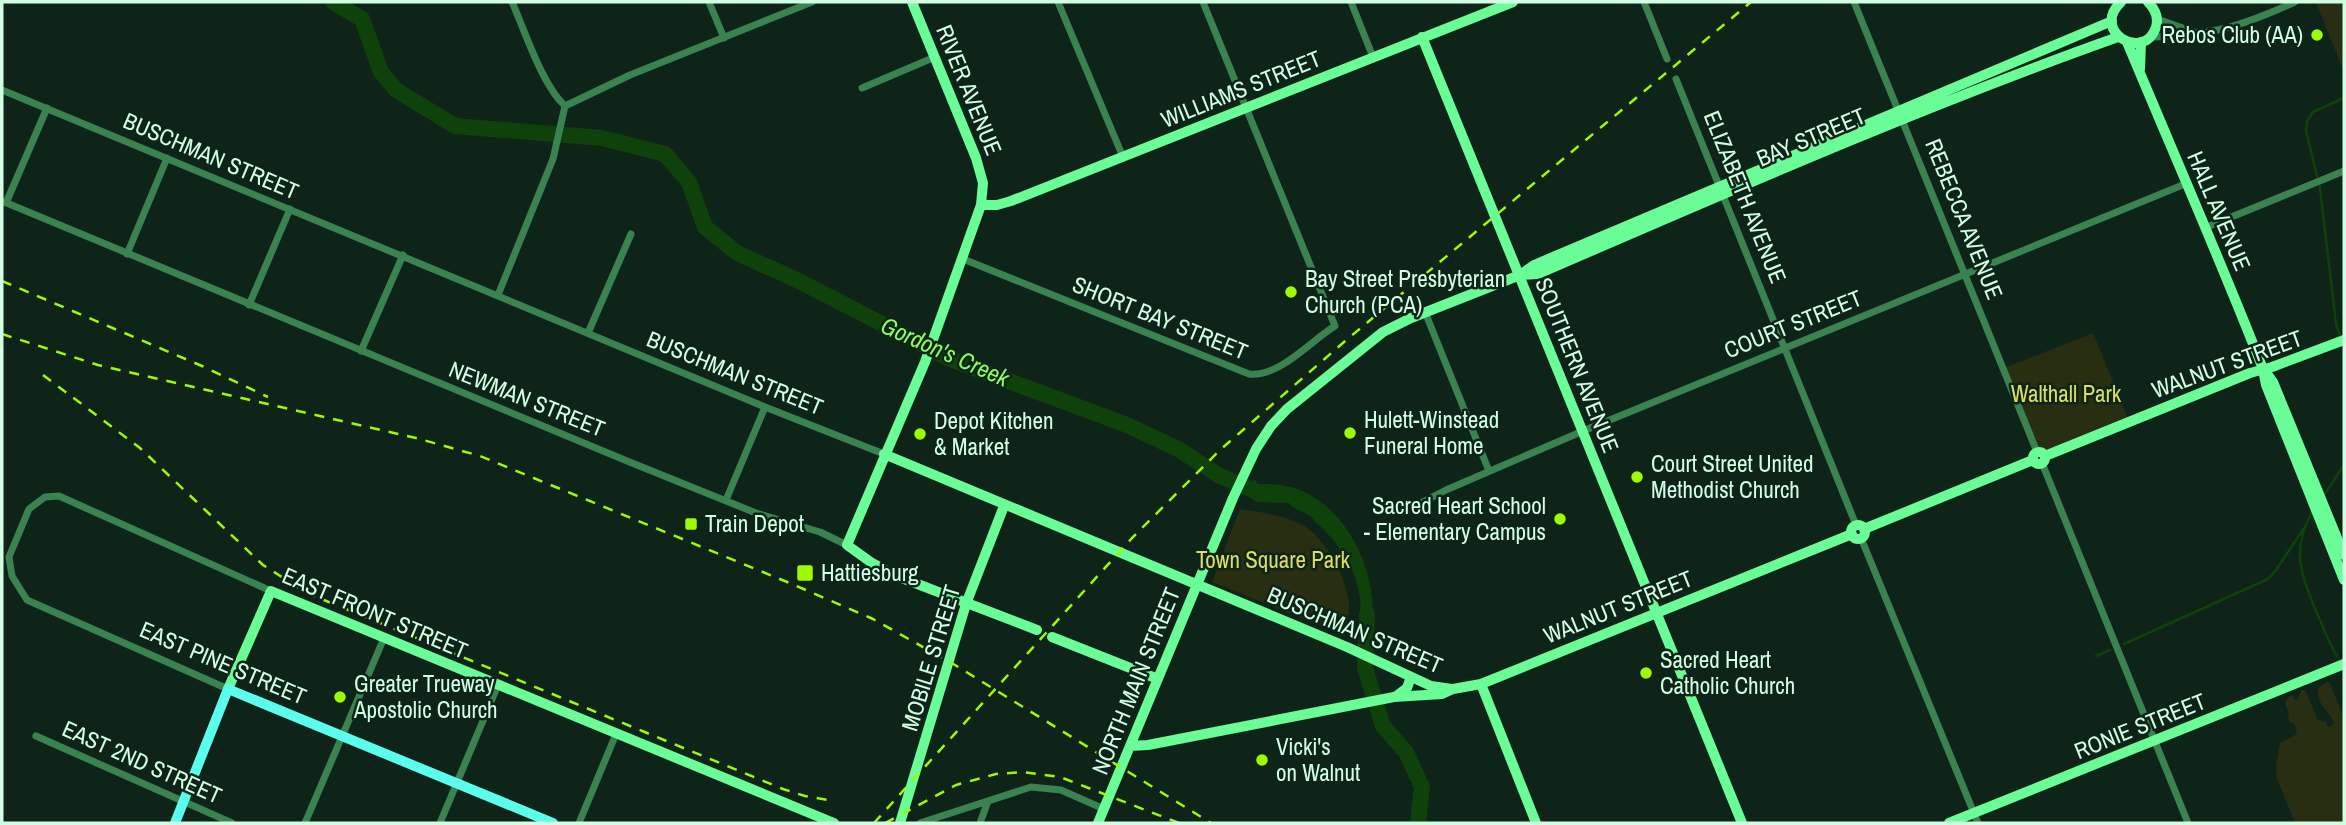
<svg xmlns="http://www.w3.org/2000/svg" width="2346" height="825" font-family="'Archivo Narrow',sans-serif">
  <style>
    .green { fill: #272e12 }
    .water { fill: #0f410a }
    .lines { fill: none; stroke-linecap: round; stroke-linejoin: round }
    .stream { stroke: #0f410a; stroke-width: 2.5 }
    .river { stroke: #0f410a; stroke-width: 16 }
    .street { stroke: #3a8351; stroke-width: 7 }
    .secondary { stroke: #6afd97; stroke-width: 10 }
    .primary { stroke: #5bfded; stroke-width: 10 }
    .rail { stroke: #9dfa03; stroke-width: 2.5; stroke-dasharray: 10 9; stroke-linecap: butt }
    .poi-dot { fill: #9dfa03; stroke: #0f2418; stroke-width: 2.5 }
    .labels { text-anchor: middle; stroke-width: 5; stroke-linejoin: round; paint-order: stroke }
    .poi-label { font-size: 23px; fill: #d2ffe3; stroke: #0f2418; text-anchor: start }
    .street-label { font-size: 23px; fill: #d2ffe3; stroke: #0f2418 }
    .park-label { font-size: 23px; fill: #dbde5f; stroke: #0f2418 }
    .water-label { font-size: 24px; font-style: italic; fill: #8afd61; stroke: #0f2418 }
  </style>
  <rect width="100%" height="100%" fill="#0f2418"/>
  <!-- green -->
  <path class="green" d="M2316 2H2344V72Z
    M2093 333 2129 421 2044 454 2037 452 2004 368Z
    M1240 509C1260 512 1285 515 1303 525 1326 539 1346 577 1349 603 1350 613 1346 625 1343 635L1212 582Z
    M2327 682 2330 683 2344 719V823H2295L2277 778 2276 766 2280 743 2297 734 2295 725 2289 721 2288 710 2285 704 2287 698 2292 695 2295 700 2298 699 2301 690H2305L2318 720 2326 722 2328 727 2334 724C2330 709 2317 708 2318 688Z"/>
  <!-- water -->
  <path class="water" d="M1256 480 1257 484C1272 484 1287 484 1300 490 1354 513 1381 582 1371 638L1357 633C1369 592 1349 553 1319 525 1315 522 1312 517 1307 514 1301 510 1294 510 1289 503L1256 502 1246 495 1251 481Z"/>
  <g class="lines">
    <!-- stream -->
    <path class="stream" d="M2341 339 2336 324 2320 188 2306 131 2307 121 2313 112 2344 98
      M2325 494 2344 465
      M2312 512C2291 550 2301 574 2316 611 2323 626 2328 642 2337 656
      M2124 644 2268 579 2276 570 2304 528
      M2096 656 2110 650"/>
    <!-- river -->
    <path class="river" d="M333 2 362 19 381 72 396 90 455 126 602 138 665 154 689 182 705 227 737 253 797 280 950 359 1127 425 1178 449 1220 476 1260 493H1266
      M1367 614 1365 668 1383 726 1406 752 1422 787 1418 823"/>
    <!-- street -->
    <path class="street" d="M512 2C525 31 542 85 565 106
      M709 2 724 38
      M1058 2 1123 157
      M1351 2 1373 57
      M1644 2 1667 59
      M1854 2 2037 452
      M2157 19 2200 34
      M2150 37C2208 37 2242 26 2295 2
      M1676 79 1856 525
      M862 88 935 57
      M2 90 765 407 884 454
      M2 201 632 463 756 513 820 532 847 545
      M6 203 47 108
      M2207 227 2344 171
      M127 254 167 158
      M963 259 1249 374C1280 377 1309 342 1335 326L1203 2
      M498 295 553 159 565 106 630 75 812 2
      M249 305 290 209
      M1425 312 1489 471
      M588 333 631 234
      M361 351 403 255
      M2042 463 2188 823
      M726 500 765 407
      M1417 505 1446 490 1583 431 2185 184
      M1861 538 1978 823
      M228 689 27 600 12 576 9 557 29 509 45 497 59 496 271 591
      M36 736 232 823
      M305 823 384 638
      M440 823 498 685
      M579 823 616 734
      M920 823 1031 787 1061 790 1104 809
      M980 823 988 801"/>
    <!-- secondary -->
    <path class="secondary" d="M912 2 976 158 983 183 981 205 925 362 847 545 872 563 894 575 1037 630
      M2121 2C2090 31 2144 63 2156 27 2159 17 2155 9 2148 2
      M1422 37 1742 823
      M2127 42C2172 150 2220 259 2263 369L2266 385 2344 580
      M2140 69 2141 42
      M981 205H997L1011 201 1513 2
      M1521 275 1538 274C1730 191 1921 107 2118 37
      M2266 372 2273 382 2344 555
      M2033 458a6 6 0 1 1 12 0a6 6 0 1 1-12 0Z
      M884 454 1347 647 1431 686 1452 689
      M2045 456 2250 373 2272 367 2344 340
      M1851 532a7 7 0 1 1 14 0a7 7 0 1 1-14 0Z
      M1864 529 2033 460
      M1052 637 1158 679
      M1481 684 1536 823
      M228 689 271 591 834 823
      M1395 697 1407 688 1411 677
      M1130 746 1148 745 1394 697 1442 694 1453 689 1481 684 1852 534
      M900 823 966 604 1004 506
      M1098 823 1233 498 1256 449 1271 426 1287 409 1383 332 1411 318 1520 275 1534 265 2112 21
      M1949 823 2344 664"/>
    <!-- primary -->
    <path class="primary" d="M175 823 228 689 553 823"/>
    <!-- rail -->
    <path class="rail" d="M2 281 202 366 268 397
      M2 334 98 365 416 438 480 456 792 584 873 619 955 665 1211 823
      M43 375 140 448 263 565 307 593 783 789 805 796 828 800
      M874 823 1132 538 1220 450 1344 342 1751 2
      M885 823 956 785 996 774 1023 772 1060 777 1179 823"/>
  </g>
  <!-- markers -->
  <g class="poi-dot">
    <circle cx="2317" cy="35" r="7"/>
    <circle cx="1291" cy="292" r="7"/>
    <circle cx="1350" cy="433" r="7"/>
    <circle cx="920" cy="434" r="7"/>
    <circle cx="1637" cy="477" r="7"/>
    <circle cx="1560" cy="519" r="7"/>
    <rect x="684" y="517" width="14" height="14" rx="3.5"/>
    <rect x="796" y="564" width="18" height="18" rx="3.5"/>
    <circle cx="1646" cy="673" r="7"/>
    <circle cx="340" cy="697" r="7"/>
    <circle cx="1262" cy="760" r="7"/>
  </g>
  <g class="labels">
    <!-- poi labels -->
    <g class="poi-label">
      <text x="2303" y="43" text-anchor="end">Rebos Club (AA)</text>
      <text x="1305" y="287">Bay Street Presbyterian<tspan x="1305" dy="26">Church (PCA)</tspan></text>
      <text x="1364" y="428">Hulett-Winstead<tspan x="1364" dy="26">Funeral Home</tspan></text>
      <text x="934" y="429">Depot Kitchen<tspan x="934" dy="26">&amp; Market</tspan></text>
      <text x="1651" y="472">Court Street United<tspan x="1651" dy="26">Methodist Church</tspan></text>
      <text x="1546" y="514" text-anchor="end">Sacred Heart School<tspan x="1546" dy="26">- Elementary Campus</tspan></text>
      <text x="705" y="532">Train Depot</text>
      <text x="821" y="581">Hattiesburg</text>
      <text x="1660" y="668">Sacred Heart<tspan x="1660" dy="26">Catholic Church</tspan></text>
      <text x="354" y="692">Greater Trueway<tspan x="354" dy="26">Apostolic Church</tspan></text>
      <text x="1276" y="755">Vicki's<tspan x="1276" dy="26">on Walnut</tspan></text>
    </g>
    <!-- street labels -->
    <g class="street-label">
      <text transform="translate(1241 89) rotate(-22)" y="8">WILLIAMS STREET</text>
      <text transform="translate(969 90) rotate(68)" y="8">RIVER AVENUE</text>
      <text transform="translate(1811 137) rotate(-23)" y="8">BAY STREET</text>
      <text transform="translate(211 156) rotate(23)" y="8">BUSCHMAN STREET</text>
      <text transform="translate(1745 197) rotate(68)" y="8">ELIZABETH AVENUE</text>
      <text transform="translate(2219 211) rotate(67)" y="8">HALL AVENUE</text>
      <text transform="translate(1964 219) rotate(68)" y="8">REBECCA AVENUE</text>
      <text transform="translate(1160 318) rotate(22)" y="8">SHORT BAY STREET</text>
      <text transform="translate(1793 324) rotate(-22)" y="8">COURT STREET</text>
      <text transform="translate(2227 364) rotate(-20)" y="8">WALNUT STREET</text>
      <text transform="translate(1577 365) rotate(68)" y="8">SOUTHERN AVENUE</text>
      <text transform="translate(735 373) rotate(22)" y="8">BUSCHMAN STREET</text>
      <text transform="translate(527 399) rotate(22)" y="8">NEWMAN STREET</text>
      <text transform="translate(1618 607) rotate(-22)" y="8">WALNUT STREET</text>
      <text transform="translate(375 613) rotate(23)" y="8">EAST FRONT STREET</text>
      <text transform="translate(1355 630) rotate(23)" y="8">BUSCHMAN STREET</text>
      <text transform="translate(931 658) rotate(-73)" y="8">MOBILE STREET</text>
      <text transform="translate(223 663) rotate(23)" y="8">EAST PINE STREET</text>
      <text transform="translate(1136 681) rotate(-68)" y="8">NORTH MAIN STREET</text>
      <text transform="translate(2140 726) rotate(-22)" y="8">RONIE STREET</text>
      <text transform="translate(142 762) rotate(24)" y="8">EAST 2ND STREET</text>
    </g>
    <!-- park labels -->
    <g class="park-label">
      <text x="2066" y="402">Walthall Park</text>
      <text x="1273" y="568">Town Square Park</text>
    </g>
    <!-- water labels -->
    <g class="water-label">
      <text transform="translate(945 352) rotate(24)" y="8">Gordon's Creek</text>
    </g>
  </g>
  <!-- border -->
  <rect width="2346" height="825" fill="none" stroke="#d2ffe3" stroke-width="7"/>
</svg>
